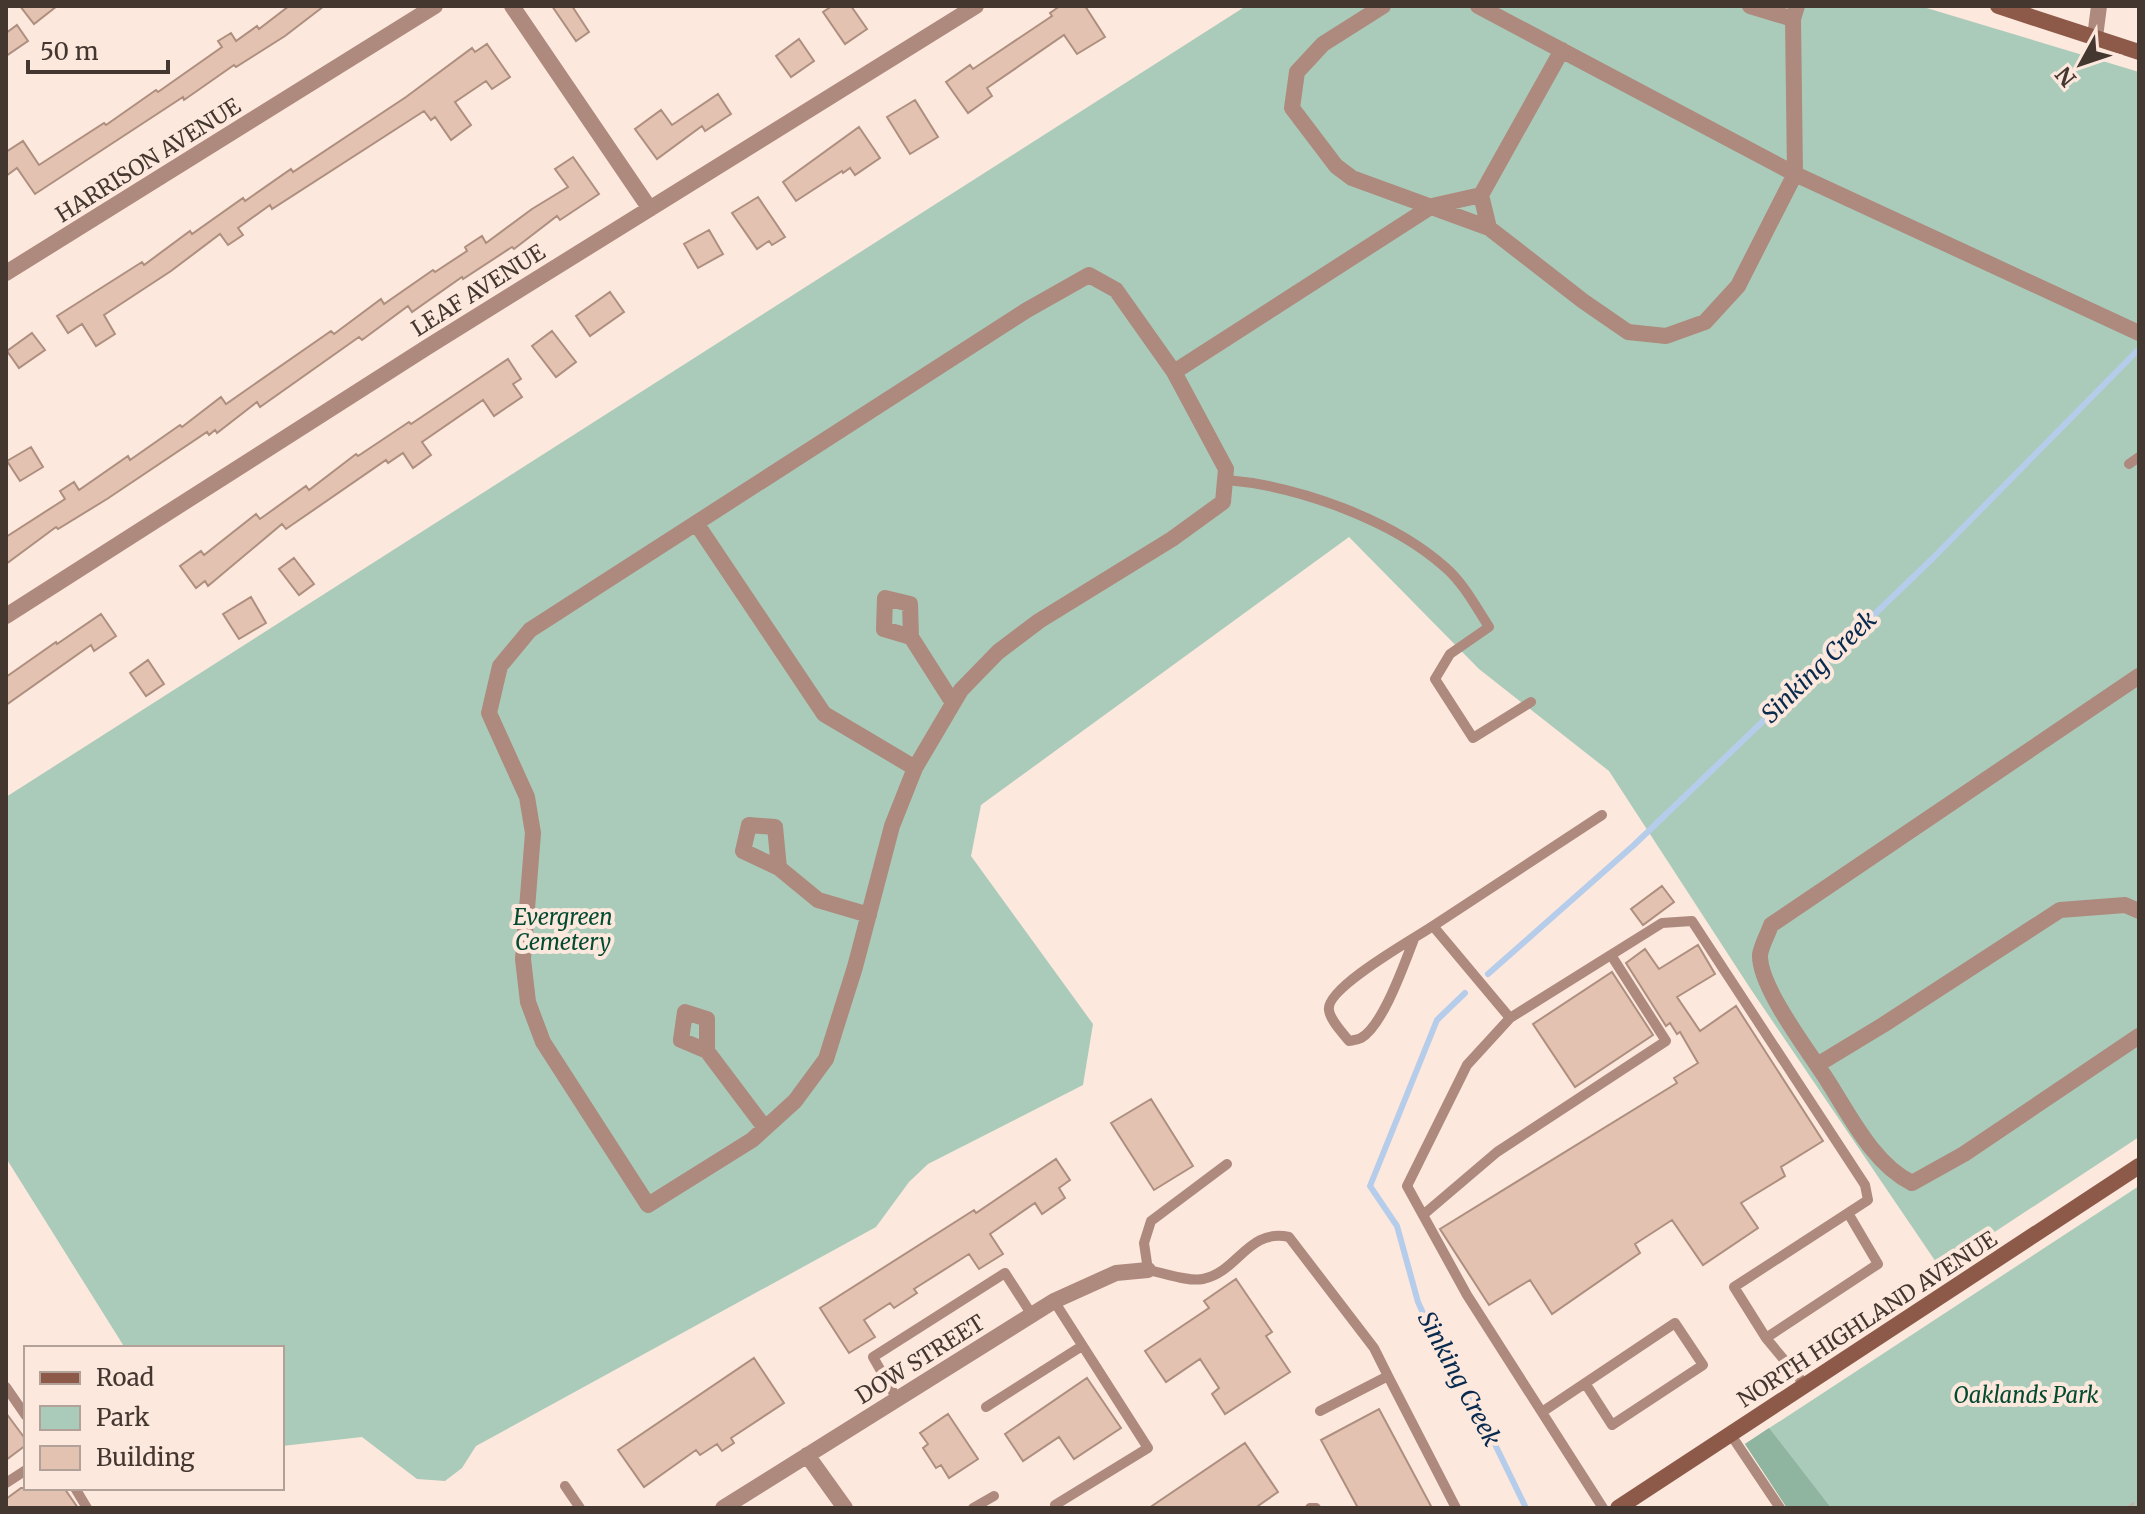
<svg xmlns="http://www.w3.org/2000/svg" width="2145" height="1514" font-family="Merriweather,serif">
  <style>
    .green { fill: #abcbba }
    .forest { fill: #8fb4a0 }
    .lines { fill: none; stroke-linecap: round; stroke-linejoin: round }
    .stream { stroke: #b5cdea; stroke-width: 6 }
    .building { fill: #e3c2b1; stroke: #ae8f7f; stroke-width: 2 }
    .path { stroke: #c2b1a7; stroke-width: 3; stroke-dasharray: 8 4; stroke-linecap: butt }
    .lane { stroke: #ae897d; stroke-width: 10 }
    .street { stroke: #ae897d; stroke-width: 16 }
    .secondary { stroke: #8d5a49; stroke-width: 16 }
    .labels { text-anchor: middle; stroke-width: 8; stroke-linejoin: round; paint-order: stroke }
    .street-label { font-size: 22px; fill: #443730; stroke: #fce8dd }
    .park-label { font-size: 22px; font-style: italic; fill: #024a30; stroke: #fce8dd }
    .water-label { font-size: 24px; font-style: italic; fill: #082a4f; stroke: #fce8dd }
  </style>
  <rect width="100%" height="100%" fill="#fce8dd"/>
  <!-- green -->
  <path class="green" d="M1246 6H1920L2139 72V1137L1940 1268 1750 988 1609 771 1479 669 1349 537 981 805 971 856 1093 1024 1083 1085 928 1164 909 1182 876 1227 476 1446 462 1468 445 1481 417 1479 362 1437 282 1446V1348H125L6 1158V797Z
    M2139 1186V1508H1787L1745 1444Z"/>
  <!-- forest -->
  <path class="forest" d="M1769 1428 1831 1508H1787L1745 1444Z"/>
  <g class="lines">
    <!-- stream -->
    <path class="stream" d="M1488 974 1634 845 1932 559 2139 349
      M1465 993 1437 1020 1370 1186 1397 1226 1418 1302 1441 1353 1471 1395 1526 1508"/>
  </g>
  <!-- building -->
  <path class="building" d="M20 6H57L34 24Z
    M289 6H324L285 36 236 67 234 65 184 100 183 97 35 194 17 168 6 176V152L23 141 39 165 104 123 106 125 156 90 158 92 222 47 218 41 231 33 236 41 257 26 259 29Z
    M552 6H572L589 32 576 41Z
    M832 6H851L867 29 845 44 823 12Z
    M1060 6H1085L1105 37 1077 54 1064 35 987 88 992 96 968 113 946 82 970 65 973 69 1052 16 1050 13Z
    M17 25 28 41 6 56V33Z
    M799 39 814 61 791 77 776 56Z
    M487 44 510 77 492 89 486 81 455 102 471 125 451 140 435 117 431 120 424 111 272 209 270 205 238 228 243 235 228 245 220 234 171 271 104 315 115 334 96 346 82 324 68 333 57 316 142 262 144 265 190 231 192 234 243 198 245 201 291 169 293 172 406 97 472 48 475 52Z
    M718 94 731 114 705 131 702 126 657 159 635 129 661 110 672 125Z
    M915 100 938 137 910 154 887 117Z
    M859 127 880 158 855 175 850 168 843 173 842 171 796 201 783 182Z
    M573 157 599 194 560 220 557 216 514 249 512 247 463 279 462 277 412 312 408 306 362 340 359 337 260 407 257 402 217 433 215 430 209 435 207 432 107 499 58 529 56 527 6 564V537L65 499 60 491 74 482 79 490 128 456 130 460 180 425 182 427 221 397 226 404 331 331 334 334 381 299 384 304 433 270 435 272 467 251 465 247 482 236 486 243 532 209 568 187 555 169Z
    M758 197 785 237 772 245 769 241 757 249 732 213Z
    M709 230 723 254 698 268 684 244Z
    M610 292 624 312 590 336 576 316Z
    M552 331 576 362 556 377 532 346Z
    M32 333 45 350 19 368 7 351Z
    M508 359 521 379 513 384 522 397 494 416 483 400 422 442 431 455 413 468 403 453 388 463 386 460 286 529 282 524 208 586 205 581 196 588 180 566 201 551 204 555 256 514 260 519 306 486 309 490 356 454 358 456 409 422 411 424Z
    M31 447 43 467 20 481 7 461Z
    M294 558 314 584 299 595 279 569Z
    M251 597 266 623 239 639 223 614Z
    M101 614 116 636 94 651 91 645 6 705V677L56 642 57 644Z
    M148 660 164 684 146 696 130 673Z
    M1662 886 1674 902 1643 925 1631 909Z
    M1698 945 1715 974 1677 997 1700 1031 1736 1006 1823 1141 1781 1167 1785 1176 1741 1203 1758 1228 1703 1265 1672 1220 1635 1244 1640 1253 1552 1314 1530 1280 1489 1305 1440 1229 1677 1083 1674 1078 1698 1063 1680 1032 1677 1034 1670 1023 1666 1026 1626 963 1645 949 1659 969Z
    M1612 972 1653 1035 1575 1087 1533 1024Z
    M1151 1099 1193 1166 1154 1190 1111 1123Z
    M1056 1159 1070 1180 1059 1188 1065 1198 1042 1214 1035 1203 990 1234 1003 1254 979 1269 969 1254 914 1289 917 1293 894 1308 890 1303 864 1320 875 1337 849 1353 820 1308 974 1210 976 1213Z
    M1236 1279 1272 1332 1266 1336 1290 1372 1225 1414 1212 1394 1219 1388 1200 1359 1166 1382 1145 1351 1209 1308 1204 1301Z
    M754 1358 784 1403 731 1438 734 1443 722 1451 717 1444 700 1455 696 1450 644 1487 618 1450Z
    M1087 1378 1121 1428 1074 1459 1059 1437 1023 1461 1005 1434Z
    M1379 1409 1432 1508H1358L1321 1440Z
    M6 1413 26 1440V1445L6 1460Z
    M948 1414 978 1459 949 1478 941 1465 936 1468 923 1448 928 1444 920 1433Z
    M1245 1443 1278 1492 1255 1508H1149Z
    M21 1488H64L78 1508H6V1499Z"/>
  <g class="lines">
    <!-- path -->
    <path class="path" d="M2128 1508 2139 1499"/>
    <!-- lane -->
    <path class="lane" d="M2129 464 2139 457
      M1227 480C1298 486 1393 520 1446 568 1464 584 1476 607 1489 627L1450 654 1435 679 1473 738 1531 702
      M1433 926 1510 1018
      M1414 939C1405 962 1383 1026 1361 1038 1357 1040 1353 1040 1349 1041 1342 1032 1330 1020 1329 1010 1325 988 1415 938 1433 926L1602 815
      M1227 1164 1151 1221 1144 1243 1148 1270C1164 1273 1188 1282 1203 1279 1238 1272 1248 1228 1289 1237L1374 1348 1388 1376
      M1423 1215 1497 1152 1666 1041 1611 955
      M1054 1301 1148 1448 1055 1505
      M1766 1338 1878 1264 1848 1213
      M6 1387 26 1416
      M897 1399 873 1357 1005 1273 1032 1315
      M986 1407 1082 1346
      M1320 1411 1388 1376 1456 1508
      M1542 1412 1675 1323 1703 1365 1612 1425 1585 1383
      M1731 1435 1780 1508
      M6 1483 26 1470
      M565 1486 580 1508
      M75 1488 87 1508
      M973 1508 994 1496
      M1310 1508H1316
      M1603 1508 1467 1295 1407 1186 1467 1065 1510 1018 1662 923 1692 921 1865 1185 1868 1200 1734 1287 1766 1338 1805 1385"/>
    <!-- street -->
    <path class="street" d="M512 6 650 209
      M1383 6 1323 44 1297 72 1292 108 1336 166 1352 178 1489 228 1583 301 1628 332 1666 336 1705 322 1738 286 1795 174 1793 19 1797 6
      M1478 6 1795 174 2139 333
      M1750 6 1793 19
      M2095 37 2099 6
      M1489 228 1481 195 1562 50
      M6 273 435 6
      M1174 372 1226 469 1223 502 1172 539 1039 621 998 652 961 690 915 768 892 826 855 967 826 1059 795 1101 752 1140 648 1205 543 1042 528 1002 523 959 533 833 527 797 489 713 500 666 530 630 1027 310 1089 275 1116 290 1174 372 1432 206 1481 195
      M696 523 824 714 915 768
      M6 616 429 346 976 6
      M911 637 910 604 885 598 884 629 911 637 953 703
      M2139 676 1771 925C1768 934 1761 946 1760 955 1759 984 1801 1041 1817 1065L1883 1025 2060 910 2125 905 2139 911
      M779 868 775 827 749 825 743 851 779 868 818 900 869 915
      M707 1051V1019L685 1012 681 1040 707 1051 765 1128
      M1817 1065C1845 1104 1868 1161 1912 1183L1964 1154 2139 1036
      M807 1455 845 1508
      M723 1508 1054 1301 1116 1273 1148 1270"/>
    <!-- secondary -->
    <path class="secondary" d="M1998 6 2139 52
      M1618 1508 2139 1166"/>
  </g>
  <g class="labels">
    <!-- street labels -->
    <g class="street-label">
      <text transform="translate(148 160) rotate(-32)" y="8">HARRISON AVENUE</text>
      <text transform="translate(478 290) rotate(-32)" y="8">LEAF AVENUE</text>
      <text transform="translate(1867 1319) rotate(-33)" y="8">NORTH HIGHLAND AVENUE</text>
      <text transform="translate(920 1359) rotate(-32)" y="8">DOW STREET</text>
    </g>
    <!-- park labels -->
    <g class="park-label">
      <text x="563" y="925">Evergreen<tspan x="563" dy="25">Cemetery</tspan></text>
      <text x="2026" y="1403">Oaklands Park</text>
    </g>
    <!-- water labels -->
    <g class="water-label">
      <text transform="translate(1819 667) rotate(-44)" y="8">Sinking Creek</text>
      <text transform="translate(1459 1379) rotate(62)" y="8">Sinking Creek</text>
    </g>
  </g>
  <!-- border -->
  <rect width="2145" height="1514" fill="none" stroke="#443730" stroke-width="16"/>
  <!-- legend -->
  <rect x="24" y="1346" width="260" height="144" fill="#fce8dd" stroke="#b2a198" stroke-width="2"/>
  <rect x="40" y="1372" width="40" height="12" fill="#8d5a49" stroke="#b2a198" stroke-width="2"/>
  <text x="96" y="1386" font-size="24" fill="#443730">Road</text>
  <rect x="40" y="1406" width="40" height="24" fill="#abcbba" stroke="#b2a198" stroke-width="2"/>
  <text x="96" y="1426" font-size="24" fill="#443730">Park</text>
  <rect x="40" y="1446" width="40" height="24" fill="#e3c2b1" stroke="#b2a198" stroke-width="2"/>
  <text x="96" y="1466" font-size="24" fill="#443730">Building</text>
  <!-- north arrow -->
  <g transform="translate(2081 64) rotate(230)" stroke="#fce8dd" stroke-width="6" paint-order="stroke">
  <path d="M0-6L14 30L0 20L-14 30Z" fill="#443730"/>
  <text y="-12" font-size="22" font-weight="bold" text-anchor="middle" fill="#443730">N</text>
  </g>
  <!-- scale -->
  <path d="M28 60v12h140v-12" fill="none" stroke="#443730" stroke-width="4"/>
  <text x="40" y="60" font-size="24" fill="#443730" stroke="#fce8dd" stroke-width="6" paint-order="stroke">50 m</text>
</svg>
